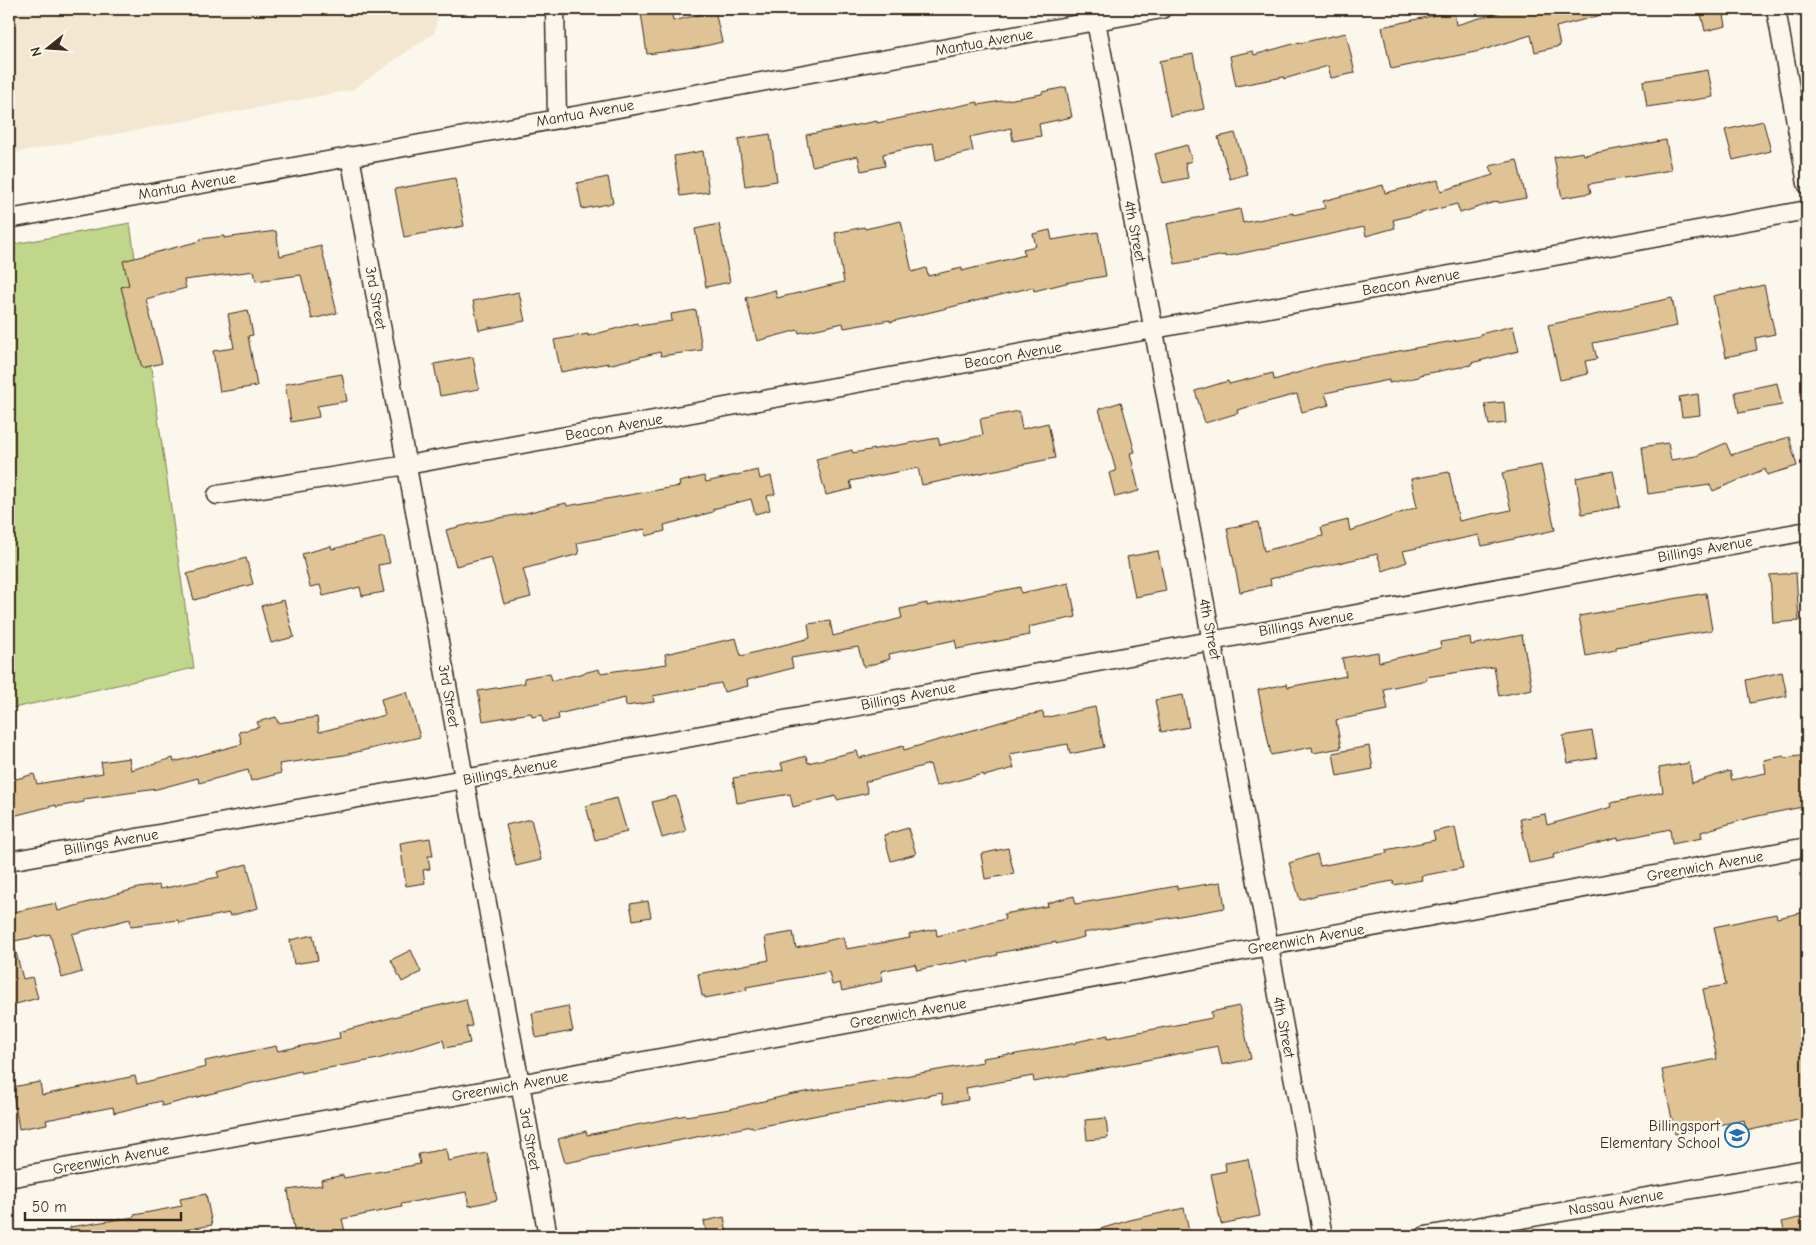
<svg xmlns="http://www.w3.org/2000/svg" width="1816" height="1245" font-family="'Comic Neue',sans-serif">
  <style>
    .built { fill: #f3e7d2 }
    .green { fill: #c0d68b; stroke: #7e8054 }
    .building { fill: #dfc394; stroke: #3b2a1e }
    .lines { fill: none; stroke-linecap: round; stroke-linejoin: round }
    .minor-casing { stroke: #3b2a1e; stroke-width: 21 }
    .minor { stroke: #fbf7ec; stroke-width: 18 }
    .labels { text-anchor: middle; stroke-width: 4.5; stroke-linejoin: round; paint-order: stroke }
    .street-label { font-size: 15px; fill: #3b2a1e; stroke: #fbf7ec }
    .poi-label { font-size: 15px; fill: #3b2a1e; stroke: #fbf7ec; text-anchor: end }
  </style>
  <rect width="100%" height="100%" fill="#fbf7ec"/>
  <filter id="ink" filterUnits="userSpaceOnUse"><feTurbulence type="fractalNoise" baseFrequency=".02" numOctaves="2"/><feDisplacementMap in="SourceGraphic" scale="10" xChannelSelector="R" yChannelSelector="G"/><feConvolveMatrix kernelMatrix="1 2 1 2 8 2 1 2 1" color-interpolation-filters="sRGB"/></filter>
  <g filter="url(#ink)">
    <!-- built -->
    <path class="built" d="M9 9H440L434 33 352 90 9 154Z"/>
    <!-- green -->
    <path class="green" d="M130 223 194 668 9 709V245Z"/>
    <!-- building -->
    <path class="building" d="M671 9 673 21 715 11 722 42 696 48 647 54 641 13Z
      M1511 9H1604L1605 14 1556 27 1560 46 1535 52 1531 35 1480 51 1391 69 1382 27 1454 11 1456 25Z
      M1700 9H1723L1726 26 1705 31Z
      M1346 33 1355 73 1331 78 1328 66 1284 79V77L1236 86 1230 56 1253 51 1254 55 1300 42V43Z
      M1193 54 1204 109 1170 116 1159 61Z
      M1708 70 1713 97 1647 107 1643 81Z
      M1066 87 1072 117 1039 124 1041 136 1013 141 1011 128 970 137 973 151 936 160 933 143 883 154 885 166 861 171 858 156 812 166 806 135 877 121V123L978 102V105L1042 94V92Z
      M1763 121 1771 151 1733 160 1725 130Z
      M1235 133 1247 174 1230 179 1218 137Z
      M770 134 777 181 745 186 738 139Z
      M1666 140 1671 170 1589 184 1591 193 1562 198 1554 157 1583 152 1584 155Z
      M1187 145 1192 161 1185 163 1188 178 1163 183 1155 154Z
      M703 151 709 192 680 196 674 156Z
      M1517 160 1526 198 1499 203 1498 201 1460 213 1457 204 1393 220 1395 228 1366 236 1364 227 1225 257V255L1175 264 1167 224 1240 209 1243 223 1293 213V215L1325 208 1323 201 1383 185 1385 193 1438 180 1441 191 1493 175 1490 166Z
      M608 177 613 203 582 209 577 183Z
      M455 178 464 226 404 237 395 189Z
      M901 221 912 272 926 268 928 276 962 268V271L1025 255 1023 249 1036 246 1033 234 1050 230 1052 240 1098 232 1106 276 1070 282 1034 291 1033 287 890 322V320L844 328 843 323 799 333 798 330 757 341 746 298 775 290 777 298 844 282 835 233 864 227 865 229Z
      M719 224 730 282 706 287 695 229Z
      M276 231 280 256 321 246 337 313 312 319 301 275 256 281 254 271 184 280 186 288 146 299 162 363 142 368 121 287 129 285 123 261 200 241V239L224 236V238Z
      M1764 285 1775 334 1755 338 1757 350 1726 357 1713 296Z
      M519 292 525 321 479 330 473 301Z
      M1672 298 1677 326 1593 343 1597 359 1585 361 1588 374 1560 380 1548 325Z
      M248 310 253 335 248 336 257 386 220 392 213 351 234 348 228 314Z
      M696 310 702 350 661 356 660 352 608 365V363L561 372 554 340 588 334V336L637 323 638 326 672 321 671 314Z
      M1513 326 1519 351 1471 363V365L1419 375V377L1389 383V380L1325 393 1329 405 1302 412 1297 394 1237 410 1238 413 1205 423 1195 391 1228 381 1229 384 1273 373 1274 380 1323 365 1480 336V334Z
      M473 357 479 389 440 396 434 364Z
      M342 374 347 401 317 406 319 417 291 422 285 384Z
      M1777 383 1782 405 1739 413 1735 392Z
      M1698 394 1700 415 1682 417 1679 397Z
      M1121 402 1135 452 1130 453 1139 491 1115 497 1109 473 1116 471 1099 409Z
      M1504 402 1506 423 1489 425 1485 404Z
      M1019 411 1022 429 1048 423 1055 458 922 485 918 468 850 481 852 489 826 495 816 459 852 450 853 453 938 438 940 445 983 435 980 419Z
      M1789 437 1797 466 1767 475 1765 469 1713 491 1710 485 1648 494 1642 447 1668 443 1671 460 1696 456 1726 443 1731 455Z
      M1541 465 1555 530 1482 546 1479 535 1403 551 1407 562 1383 571 1377 554 1270 579 1271 585 1240 592 1227 528 1258 522 1264 551 1323 536 1321 527 1348 520 1350 531 1417 507 1411 479 1449 472 1459 521 1511 510 1502 473Z
      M758 470 760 479 771 476 775 494 767 496 770 510 755 514 751 499 713 509V512L664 525 665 531 646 536 645 529 577 543 579 554 523 569 531 597 504 604 491 557 456 566 446 530 474 523 526 513 566 503 567 506 680 486 679 482 704 476 706 482Z
      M1613 471 1620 507 1582 514 1576 478Z
      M384 537 390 563 378 565 384 592 362 596 360 587 323 596 320 585 310 587 302 554 331 546 332 549Z
      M1158 551 1166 591 1135 597 1127 557Z
      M246 558 253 584 194 600 187 574Z
      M1796 573 1799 621 1773 623 1770 575Z
      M1069 583 1076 617 1028 627 1030 635 957 649 955 640 889 654 890 659 864 667 858 647 791 658 793 668 747 680 748 686 724 692 721 683 653 696 654 702 626 706 625 698 558 714 559 719 543 722 542 715 532 717 531 713 483 721 478 691 525 683 524 678 550 673 552 681 599 669 600 673 667 664 665 654 736 638 741 656 810 638 808 624 830 621 833 636 902 618 900 609 927 603V606L1020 587 1021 593Z
      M1706 593 1712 630 1616 647V650L1586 656 1579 616Z
      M284 600 294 637 271 643 261 606Z
      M1522 635 1532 689 1499 696 1494 667 1426 677 1427 680 1384 689 1388 710 1336 720 1341 748 1313 753 1312 747 1271 755 1258 690 1287 684 1288 687 1346 676 1342 658 1378 652 1379 662 1441 648 1440 642 1470 637 1471 645Z
      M1782 672 1787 696 1750 703 1746 680Z
      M407 692 420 737 344 755 279 764 281 773 251 781 248 770 199 783 198 778 157 789 84 799V802L56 807V805L9 817V781L34 774 37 784 103 773 101 762 129 758 131 770 173 758 174 762 242 744 239 732 259 727 257 722 276 717 278 723 317 717 319 732 385 715 381 699Z
      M1183 695 1189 727 1161 732 1155 700Z
      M1095 707 1104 747 1070 754 1068 744 1010 754 1014 768 984 776 983 774 936 786 930 764 865 782 868 793 837 800 836 796 793 807 790 794 737 803 733 778 783 770 781 763 806 756 808 763 857 751 859 758 903 746 904 750 1018 717 1043 712 1044 718Z
      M1592 731 1597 758 1568 763 1563 736Z
      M1369 746 1373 769 1337 776 1333 753Z
      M1807 755V806L1753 817 1701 832 1702 838 1672 844 1670 829 1618 840V838L1553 855 1554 858 1529 863 1520 819 1545 814 1547 825 1612 807 1611 803 1663 792 1659 768 1689 763 1692 783 1730 771 1732 780 1766 773 1764 760 1784 756 1785 758Z
      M676 796 686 831 662 838 652 802Z
      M617 798 627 832 595 840 586 806Z
      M531 819 541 860 516 866 506 825Z
      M1455 827 1463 868 1421 876 1422 880 1394 885 1393 881 1317 895 1300 900 1289 863 1317 854 1320 866 1387 853 1386 850 1435 840 1433 832Z
      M908 828 916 854 891 861 884 835Z
      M430 838 433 856H428L430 869 423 870 425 883 406 886 400 843Z
      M1008 848 1014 874 985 879 981 854Z
      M247 864 258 908 230 916 229 913 179 923 178 920 131 926 130 919 72 934 82 972 62 978 50 934 9 942V913L56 903 58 911 138 888 159 885 160 889 219 877 217 872Z
      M1221 882 1225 908 1083 933 1084 937 1056 944V942L997 953 998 955 968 962V960L917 970 915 964 881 971 883 981 842 991 840 983 832 985 829 972 746 987 747 990 705 998V996H702L698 974 769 960 765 937 793 932 796 948 843 937 846 949 910 938 909 934 936 929 937 936 1005 919 1004 914 1048 906 1047 903 1074 896 1076 904 1177 886V889Z
      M648 901 651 917 633 920 630 904Z
      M1805 912 1807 922V1118L1746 1131 1744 1120 1675 1134 1662 1070 1717 1059 1703 989 1726 985 1714 927 1776 914 1777 918Z
      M313 935 318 960 294 964 290 940Z
      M14 945 23 979 32 977 38 998 9 1006V946Z
      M411 950 421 972 402 982 391 960Z
      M466 999 472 1026 466 1027 470 1043 445 1048 443 1040 378 1059 301 1073 300 1071 162 1106 161 1101 114 1113 113 1107 46 1120 47 1124 19 1129 12 1087 40 1082 42 1095 135 1076 137 1084 206 1067 205 1061 276 1046 278 1051 340 1038 339 1032 412 1012Z
      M568 1006 573 1031 536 1038 532 1013Z
      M1239 1006 1251 1059 1222 1065 1218 1046 1034 1082 1033 1076 966 1088 968 1100 943 1104 942 1093 878 1105 828 1113 753 1128 752 1126 565 1163 558 1139 586 1131 587 1135 686 1115V1116L730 1109 793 1094 882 1080 983 1062 982 1058 1010 1054 1011 1055 1076 1043V1042L1108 1035V1038L1212 1018 1211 1012Z
      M1106 1118 1108 1138 1087 1140 1085 1120Z
      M446 1149 448 1161 487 1153 497 1200 469 1206 466 1192 401 1204 402 1207 342 1219 346 1236H295L288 1190 322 1185 321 1180 343 1175 344 1178 420 1164 418 1154Z
      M1248 1159 1260 1216 1221 1224 1211 1174 1226 1171 1225 1163Z
      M206 1194 212 1225 169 1233V1236H71L70 1227 134 1217V1215L182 1206 180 1199Z
      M1184 1208 1190 1236H1091L1090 1232 1130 1220Z
      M1807 1216V1236H1786L1782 1222Z
      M724 1217 727 1233 707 1236 704 1221Z"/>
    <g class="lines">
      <defs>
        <path id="minor" d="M555 9 557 118
          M1776 9 1807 184
          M1096 21 1323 1236
          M350 156 548 1236
          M9 219 1162 9
          M217 495 407 465 1807 210
          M9 861 464 779 1807 531
          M9 1178 1807 847
          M1425 1236 1807 1169"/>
      </defs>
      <!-- minor casing -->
      <use href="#minor" class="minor-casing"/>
      <!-- minor -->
      <use href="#minor" class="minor"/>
    </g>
  </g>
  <!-- icons -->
  <defs>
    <symbol id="school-ring" viewBox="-11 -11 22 22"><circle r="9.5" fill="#fbf7ec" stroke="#1f6fb2" stroke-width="1.5"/><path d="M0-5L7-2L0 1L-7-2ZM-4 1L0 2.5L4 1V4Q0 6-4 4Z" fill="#1f6fb2"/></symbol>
  </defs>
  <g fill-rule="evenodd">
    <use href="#school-ring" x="1723" y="1121" width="28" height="28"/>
  </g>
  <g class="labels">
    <!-- street labels -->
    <g class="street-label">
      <text transform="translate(984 42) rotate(-10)" y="5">Mantua Avenue</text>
      <text transform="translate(585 113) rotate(-10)" y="5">Mantua Avenue</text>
      <text transform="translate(187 186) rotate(-10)" y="5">Mantua Avenue</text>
      <text transform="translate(1135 231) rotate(79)" y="5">4th Street</text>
      <text transform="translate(1411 282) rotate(-10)" y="5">Beacon Avenue</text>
      <text transform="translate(376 298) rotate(80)" y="5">3rd Street</text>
      <text transform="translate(1013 355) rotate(-10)" y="5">Beacon Avenue</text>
      <text transform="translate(614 427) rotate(-10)" y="5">Beacon Avenue</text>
      <text transform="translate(1705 549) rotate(-10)" y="5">Billings Avenue</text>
      <text transform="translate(1306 623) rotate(-10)" y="5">Billings Avenue</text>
      <text transform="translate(1210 629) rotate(79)" y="5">4th Street</text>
      <text transform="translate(449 696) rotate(80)" y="5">3rd Street</text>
      <text transform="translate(908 696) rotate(-11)" y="5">Billings Avenue</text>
      <text transform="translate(510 771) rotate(-11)" y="5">Billings Avenue</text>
      <text transform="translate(111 842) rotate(-10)" y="5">Billings Avenue</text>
      <text transform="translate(1705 866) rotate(-10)" y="5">Greenwich Avenue</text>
      <text transform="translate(1306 939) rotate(-10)" y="5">Greenwich Avenue</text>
      <text transform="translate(908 1013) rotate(-10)" y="5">Greenwich Avenue</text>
      <text transform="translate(1284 1027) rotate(79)" y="5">4th Street</text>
      <text transform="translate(510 1086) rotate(-10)" y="5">Greenwich Avenue</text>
      <text transform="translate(530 1139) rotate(80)" y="5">3rd Street</text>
      <text transform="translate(111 1159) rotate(-10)" y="5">Greenwich Avenue</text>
      <text transform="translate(1616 1202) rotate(-10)" y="5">Nassau Avenue</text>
    </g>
    <!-- poi labels -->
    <g class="poi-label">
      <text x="1720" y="1131">Billingsport<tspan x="1720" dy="17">Elementary School</tspan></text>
    </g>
  </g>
  <!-- margin -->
  <rect width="1816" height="1245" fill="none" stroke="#fbf7ec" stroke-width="30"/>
  <rect x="15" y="15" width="1786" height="1215" fill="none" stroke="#3b2a1e" stroke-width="2" filter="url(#ink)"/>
  <!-- north arrow -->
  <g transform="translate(48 48) rotate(253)" stroke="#fbf7ec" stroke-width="4" paint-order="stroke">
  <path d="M0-4L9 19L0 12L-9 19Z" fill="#3b2a1e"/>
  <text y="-8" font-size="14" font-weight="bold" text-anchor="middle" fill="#3b2a1e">N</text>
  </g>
  <!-- scale -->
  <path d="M25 1212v8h156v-8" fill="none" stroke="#3b2a1e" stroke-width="2.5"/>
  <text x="32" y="1212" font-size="15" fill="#3b2a1e" stroke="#fbf7ec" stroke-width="4" paint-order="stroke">50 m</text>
</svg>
